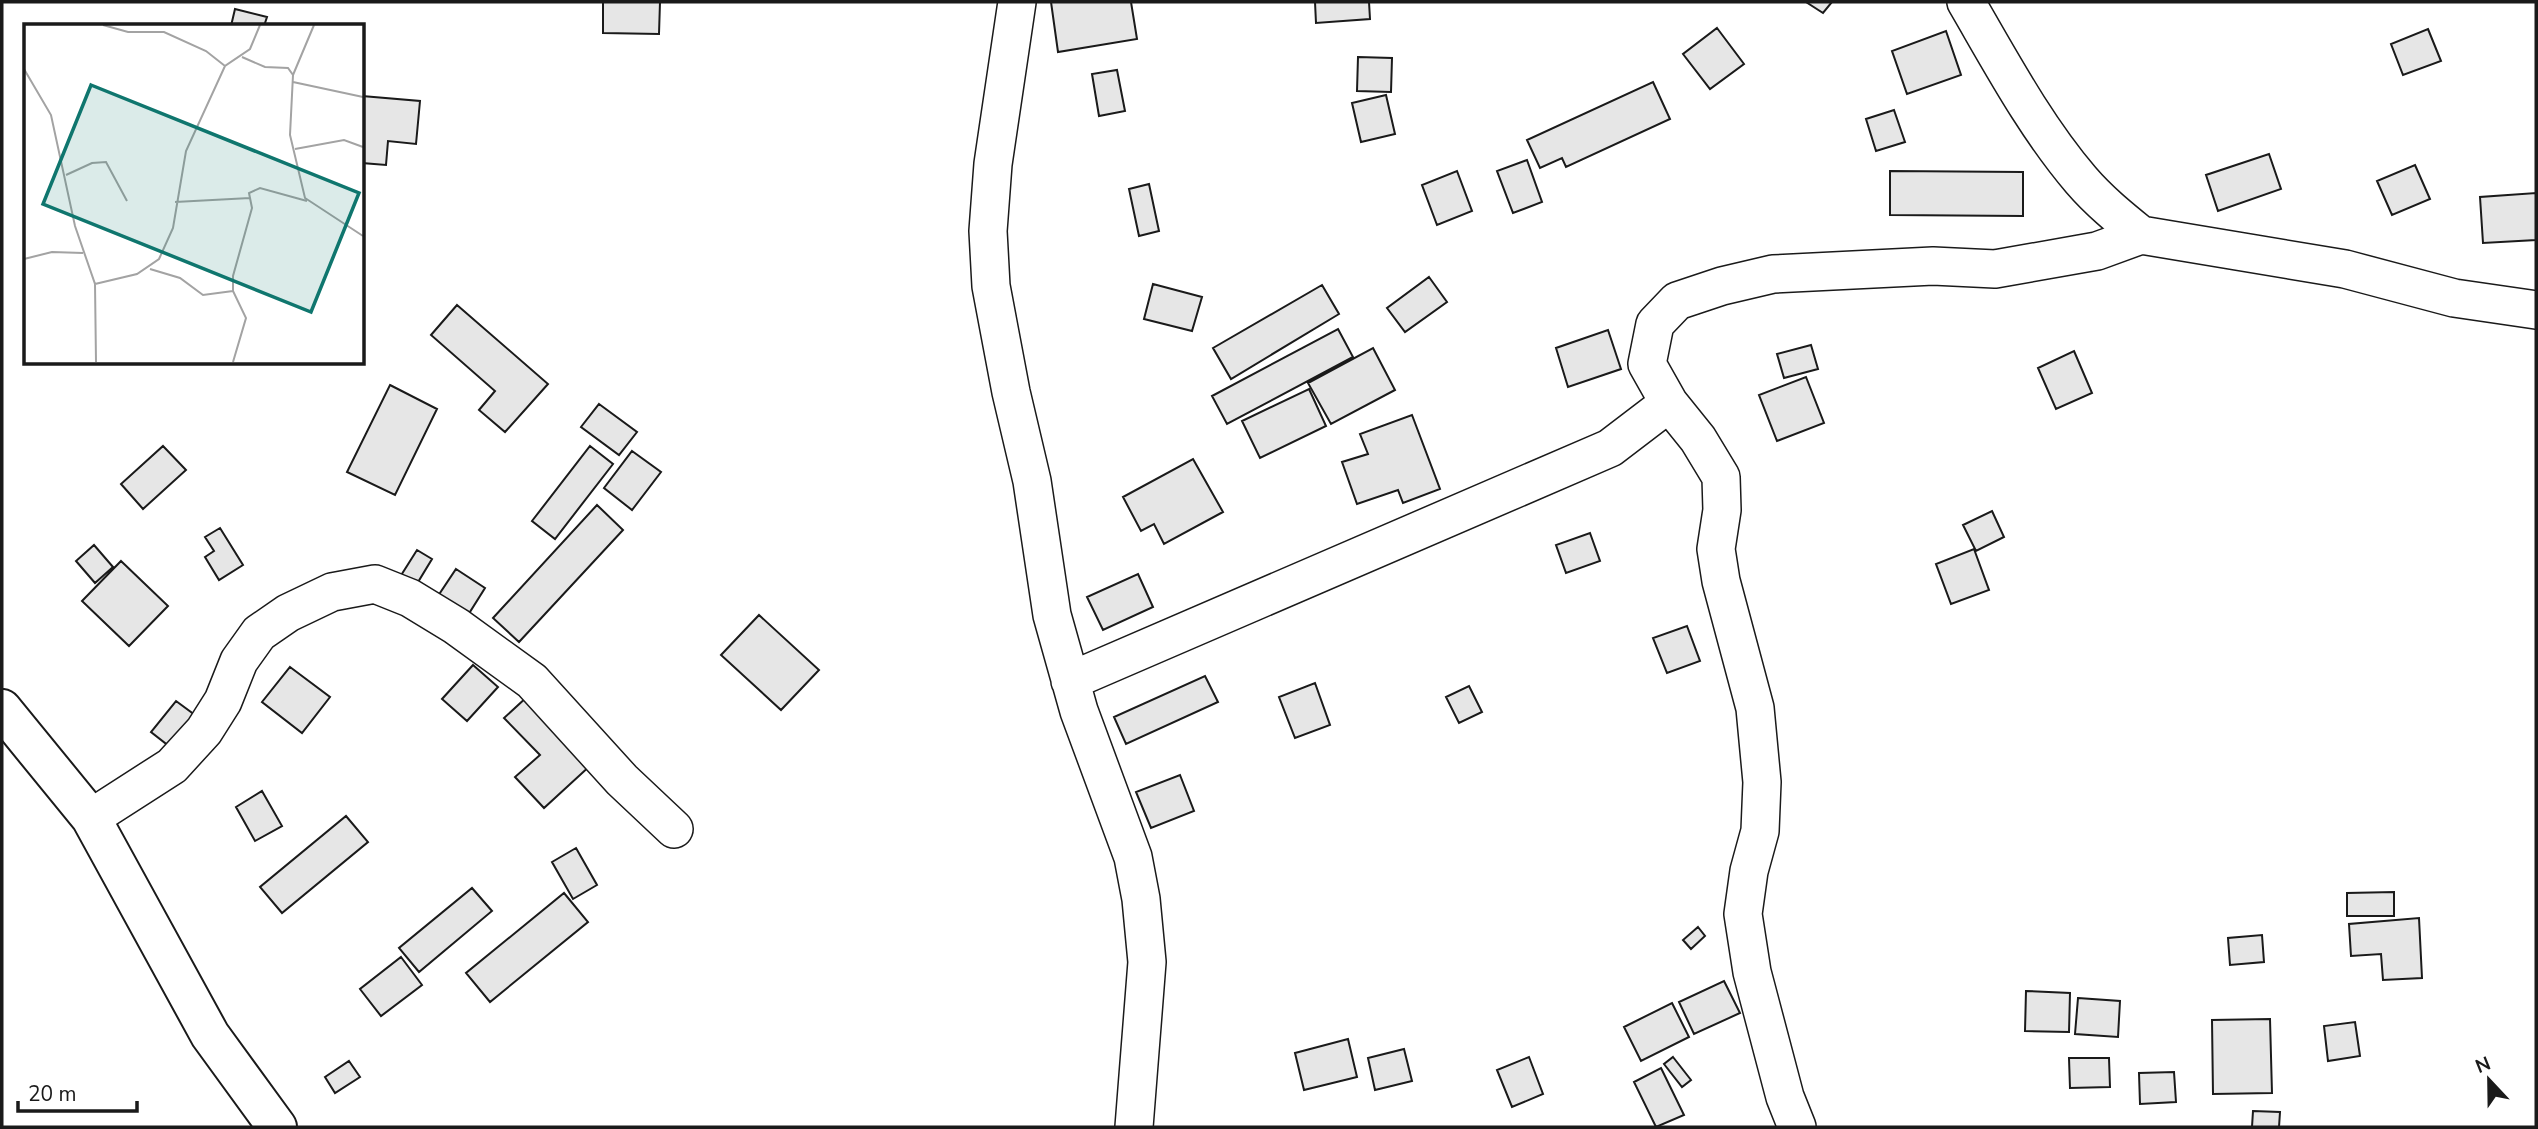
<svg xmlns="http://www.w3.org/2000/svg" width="2538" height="1129" font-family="'Nunito Sans',sans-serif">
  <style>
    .building { fill: #e6e6e6; stroke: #1a1a1a; stroke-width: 2 }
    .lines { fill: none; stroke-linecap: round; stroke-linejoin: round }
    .street-casing { stroke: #1a1a1a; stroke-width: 40 }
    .secondary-casing { stroke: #1a1a1a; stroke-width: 42 }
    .street { stroke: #fff; stroke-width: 37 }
    .secondary { stroke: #fff; stroke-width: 38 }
    .inset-road { fill: none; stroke: #a3a3a3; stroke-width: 2 }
    .view { fill: #0f766e; fill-opacity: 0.15; stroke: #0f766e; stroke-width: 3.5 }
    .inset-edge { fill: none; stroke: #1a1a1a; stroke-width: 3.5 }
  </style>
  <rect width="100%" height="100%" fill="#fff"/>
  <!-- building -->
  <path class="building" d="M603 2H660L659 34 603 33Z
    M1051 2H1131L1137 39 1058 52Z
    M1315 2H1369L1370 19 1316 23Z
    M1806 2H1832L1823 13Z
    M235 9 267 17 264 26H231Z
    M1717 28 1744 64 1710 89 1683 54Z
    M2428 29 2441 61 2403 75 2391 44Z
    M1946 31 1961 75 1907 94 1892 51Z
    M1358 57 1392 58 1391 92 1357 91Z
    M1117 70 1125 111 1099 116 1092 74Z
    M1653 82 1670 119 1566 167 1562 158 1540 168 1527 140Z
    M1386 95 1395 134 1361 142 1352 103Z
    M362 96 420 101 416 144 388 141 386 165 362 163Z
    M1894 110 1905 142 1876 151 1866 119Z
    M2269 154 2281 189 2218 211 2206 175Z
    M1527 160 1542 202 1513 213 1497 171Z
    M2415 165 2430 199 2392 215 2377 181Z
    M1457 171 1472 211 1437 225 1422 185Z
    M1890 171 2023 172V216L1890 215Z
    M1149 184 1159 231 1139 236 1129 189Z
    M2536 193V240L2483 243 2480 197Z
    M1429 277 1447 302 1405 332 1387 308Z
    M1153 284 1202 297 1192 331 1144 319Z
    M1322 285 1339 314 1231 379 1213 348Z
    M457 305 548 384 505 432 479 410 495 391 431 335Z
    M1338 329 1353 357 1227 424 1212 396Z
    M1608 330 1621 369 1568 387 1556 348Z
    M1811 345 1818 369 1784 378 1777 354Z
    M1373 348 1395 390 1331 424 1308 383Z
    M2074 351 2092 393 2056 409 2038 368Z
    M1806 377 1824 423 1777 441 1759 395Z
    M390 385 437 409 395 495 347 472Z
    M1309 389 1326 426 1260 458 1242 421Z
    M599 404 637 432 619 455 581 427Z
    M1412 415 1440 489 1403 503 1398 490 1357 504 1342 462 1368 454 1360 434Z
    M163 446 186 470 143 509 121 484Z
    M590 446 613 464 555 539 532 521Z
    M632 451 661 472 632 510 604 488Z
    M1193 459 1223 512 1164 544 1154 524 1141 531 1123 497Z
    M597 505 623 530 519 642 493 618Z
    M1992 511 2004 537 1976 551 1963 525Z
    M220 528 243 565 219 580 205 557 214 551 205 537Z
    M1590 533 1600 561 1566 573 1556 545Z
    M94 545 113 567 95 583 76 561Z
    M1974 549 1989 590 1951 604 1936 564Z
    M417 550 432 559 415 587 400 577Z
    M121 561 168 606 129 646 82 601Z
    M456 569 485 588 468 615 438 596Z
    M1138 574 1153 607 1103 630 1087 597Z
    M759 615 819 670 781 710 721 655Z
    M1687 626 1700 661 1667 673 1653 638Z
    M473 665 498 687 467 721 442 699Z
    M290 667 330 697 302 733 262 702Z
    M1205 676 1218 702 1126 744 1114 717Z
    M1315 683 1330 725 1295 738 1279 697Z
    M1469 686 1482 712 1459 723 1446 697Z
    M528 696 592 764 544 808 515 777 540 755 504 718Z
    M176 701 199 718 174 750 151 732Z
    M1180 775 1194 811 1151 828 1136 792Z
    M262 791 282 826 255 841 236 807Z
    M346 816 368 842 282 913 260 887Z
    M576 848 597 885 573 899 552 862Z
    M472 888 492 911 419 972 399 948Z
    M2394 892V916H2347V893Z
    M564 893 588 922 490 1002 466 973Z
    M2419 918 2422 978 2383 980 2381 954 2351 956 2349 924Z
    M1698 927 1705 936 1691 949 1683 940Z
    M2262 935 2264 962 2230 965 2228 938Z
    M401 957 422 985 381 1016 360 989Z
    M1724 981 1740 1013 1694 1034 1679 1002Z
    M2026 991 2070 993 2069 1032 2025 1031Z
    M2078 998 2120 1001 2118 1037 2075 1034Z
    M1672 1003 1689 1037 1641 1061 1624 1027Z
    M2270 1019 2272 1093 2213 1094 2212 1020Z
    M2355 1022 2360 1056 2328 1061 2324 1026Z
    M1348 1039 1357 1077 1304 1090 1295 1053Z
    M1404 1049 1412 1081 1375 1090 1368 1058Z
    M1529 1057 1543 1094 1512 1107 1497 1070Z
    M1673 1057 1691 1080 1682 1087 1664 1064Z
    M2069 1058H2109L2110 1087 2070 1088Z
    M349 1061 360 1077 335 1093 325 1077Z
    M1661 1068 1684 1115 1656 1127 1634 1082Z
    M2174 1072 2176 1102 2140 1104 2139 1073Z
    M2253 1111 2280 1112 2279 1127H2252Z"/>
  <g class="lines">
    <defs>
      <path id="street" d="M1017 2 993 164 988 231 991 286 1011 392 1032 481 1052 615 1079 711 1133 857 1141 899 1147 962 1134 1127
        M1966 2C2001 62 2035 126 2081 180 2099 201 2120 218 2141 235L2345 269 2454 298 2536 310
        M1070 681 1610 448 1669 403
        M91 818 172 766 204 731 223 701 239 661 259 633 288 613 332 592 375 584 410 598 456 626 532 681 622 780 674 829
        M1797 1127 1785 1097 1752 972 1743 914 1749 871 1760 831 1762 782 1755 708 1721 581 1716 549 1722 510 1721 477 1698 439 1669 403 1647 364 1655 324 1677 301 1722 286 1773 274 1933 266 1995 269 2097 251 2141 235"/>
      <path id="secondary" d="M2 709 91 818 210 1035 277 1127"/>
    </defs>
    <!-- street casing -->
    <use href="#street" class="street-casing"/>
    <!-- secondary casing -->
    <use href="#secondary" class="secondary-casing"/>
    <!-- street -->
    <use href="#street" class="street"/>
    <!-- secondary -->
    <use href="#secondary" class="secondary"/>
  </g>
  <!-- overview -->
  <g transform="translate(24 24)">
    <rect width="340" height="340" fill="#fff"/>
    <path class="inset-road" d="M79 1 104 8H140L182 27 201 42M218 33 241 43 264 44 269 51 266 111 281 174 339 212M0 45 27 91 51 202 71 260 72 338M269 51 290 1M269 58 339 73M271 125 320 116 339 123M42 151 68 139 82 138 103 177M151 178 226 174M0 235 28 228 59 229M126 245 156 254 179 271 209 267M71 260 113 250 135 235 149 204 162 127 201 42 226 25 236 1M209 338 222 294 209 267V252L228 184 225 169 236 164 283 177"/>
    <path class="view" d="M67 61 335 169 287 288 19 180Z"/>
    <rect width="340" height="340" class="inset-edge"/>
  </g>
  <!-- border -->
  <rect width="2538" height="1129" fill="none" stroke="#1a1a1a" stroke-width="7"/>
  <!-- north arrow -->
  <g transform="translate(2489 1080) rotate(338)" stroke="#ffffff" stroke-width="5" paint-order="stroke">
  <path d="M0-5L12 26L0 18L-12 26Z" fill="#1a1a1a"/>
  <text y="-10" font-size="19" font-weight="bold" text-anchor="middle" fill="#1a1a1a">N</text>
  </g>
  <!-- scale -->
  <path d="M18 1101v10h119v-10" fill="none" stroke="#1a1a1a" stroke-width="3.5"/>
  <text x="28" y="1101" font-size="21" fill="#1a1a1a" stroke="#ffffff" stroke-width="5" paint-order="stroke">20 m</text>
</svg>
